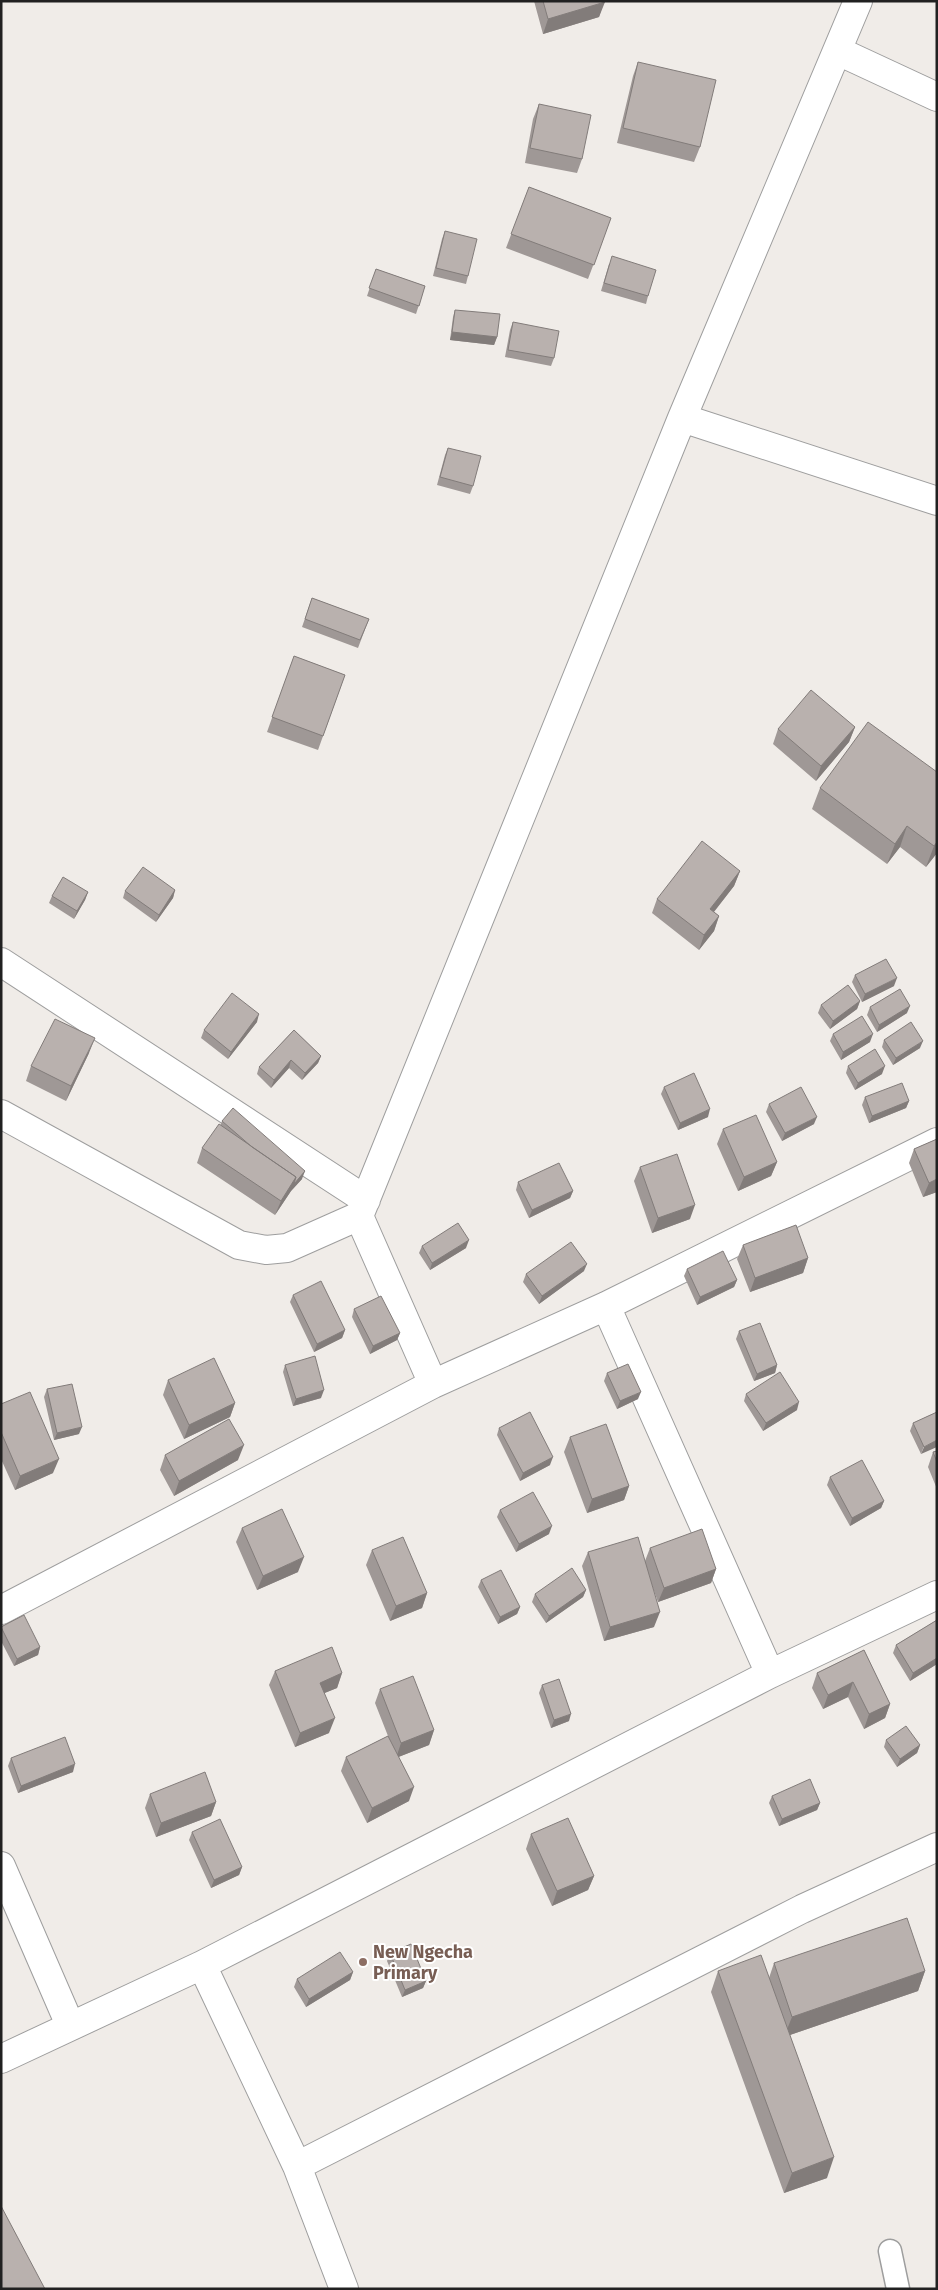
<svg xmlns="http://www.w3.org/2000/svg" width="938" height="2290" font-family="'Fira Sans',sans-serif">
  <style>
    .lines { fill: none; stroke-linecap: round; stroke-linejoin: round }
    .lane-casing { stroke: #9e9e9e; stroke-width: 25 }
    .street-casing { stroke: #9e9e9e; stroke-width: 30 }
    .lane { stroke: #fff; stroke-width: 22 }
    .street { stroke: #fff; stroke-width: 28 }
    .wall { fill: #9f9896 }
    .shaded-wall { fill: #827c7a }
    .building { fill: #b9b1ae; stroke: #827c7a }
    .education-dot { fill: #8d6e63; stroke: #fff; stroke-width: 2 }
    .labels { text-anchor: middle; stroke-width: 4; stroke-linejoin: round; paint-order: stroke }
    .education-label { font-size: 18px; font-weight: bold; fill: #785e54; stroke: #fff; text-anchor: start }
  </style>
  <rect width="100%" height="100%" fill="#f0ece8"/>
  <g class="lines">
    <defs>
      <path id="lane" d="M890 2251 898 2289"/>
      <path id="street" d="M838 51 937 97
        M682 418 937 501
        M1 962 366 1200
        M1 1114 239 1245 266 1250 287 1248 359 1216
        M606 1306 770 1674
        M433 1384 359 1216 682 418 858 1
        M1 1610 433 1384 606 1306 937 1142
        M1 1866 70 2025
        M202 1965 297 2166 344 2289
        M1 2059 202 1965 770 1674 937 1595
        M297 2166 802 1909 937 1847"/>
    </defs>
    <!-- lane casing -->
    <use href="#lane" class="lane-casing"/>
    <!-- street casing -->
    <use href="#street" class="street-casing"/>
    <!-- lane -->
    <use href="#lane" class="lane"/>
    <!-- street -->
    <use href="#street" class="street"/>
  </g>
  <!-- wall -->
  <path class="wall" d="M534 1H604L599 17 543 34Z
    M638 62 700 147 694 162 617 143 633 76Z
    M539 104 582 159 577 173 525 163 533 119Z
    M529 187 611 218 588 279 506 248Z
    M445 231 468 276 466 284 433 276 442 239Z
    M609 264 648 296 646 304 601 291Z
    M376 269 425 286 416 314 367 296Z
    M455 310 497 337 494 345 450 340 453 317Z
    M513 322 554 358 551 366 505 357 510 330Z
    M448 448 473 486 470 494 437 485 445 455Z
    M312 598 369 619 358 648 302 627Z
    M294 656 345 675 318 750 267 732Z
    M855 727 849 742 816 781 773 744 778 729Z
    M937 772V853L926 867 900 847 887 864 812 809 820 788Z
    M740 871 734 886 714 912 719 916 714 931 699 950 652 913 657 899Z
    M175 890 173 898 156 922 123 898 125 891Z
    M88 892 85 900 74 919 49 903 52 896Z
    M855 975 894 986 862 1002 852 982Z
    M860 1001 857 1009 830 1029 818 1013 821 1005Z
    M870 1007 907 1013 877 1032 867 1015Z
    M257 1022 228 1059 201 1038 204 1030Z
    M294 1030 321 1056 318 1063 302 1080 289 1068 271 1088 257 1074 259 1067Z
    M833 1034 870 1042 841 1060 830 1041Z
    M884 1040 920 1048 893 1065 882 1047Z
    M89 1053 66 1101 26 1081 31 1066Z
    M848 1066 882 1074 855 1090 846 1073Z
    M664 1087 708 1117 678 1130 661 1094Z
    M865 1097 909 1101 906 1108 869 1123 862 1105Z
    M769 1104 814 1124 782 1141 766 1112Z
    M222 1121 302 1179 291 1191 275 1215 197 1163 202 1148 220 1126Z
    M723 1129 777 1162 771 1176 738 1191 717 1144Z
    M937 1139V1192L923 1197 909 1163 914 1149Z
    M640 1167 690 1219 652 1233 634 1181Z
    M518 1182 573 1191 570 1198 529 1218 516 1190Z
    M743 1245 808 1258 803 1273 750 1292 737 1259Z
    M422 1246 466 1248 430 1270 419 1253Z
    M687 1269 737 1280 734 1287 697 1305 684 1276Z
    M584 1271 539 1304 523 1282 526 1274Z
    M293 1295 345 1330 342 1338 314 1352 290 1302Z
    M354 1309 400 1333 397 1340 370 1354 352 1317Z
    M739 1331 777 1365 775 1373 754 1381 736 1339Z
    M285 1365 321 1398 293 1406 283 1372Z
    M607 1373 638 1399 617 1409 604 1381Z
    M168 1380 235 1403 230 1417 184 1439 163 1395Z
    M47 1389 79 1434 54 1440 44 1397Z
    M746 1394 797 1410 763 1431 744 1401Z
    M1 1404 53 1473 15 1490 1 1459Z
    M937 1412 921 1454 910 1431 913 1423Z
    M499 1428 550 1465 520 1481 497 1435Z
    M570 1437 629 1486 624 1500 587 1513 564 1452Z
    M937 1451V1489L928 1467 933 1452Z
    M165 1455 238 1460 174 1496 160 1470Z
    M830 1477 884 1501 881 1508 850 1526 827 1485Z
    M500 1510 549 1534 516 1552 497 1517Z
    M242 1528 298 1572 257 1590 236 1542Z
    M650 1548 716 1569 711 1583 658 1602 649 1577 654 1627 604 1641 582 1566 588 1552 645 1561Z
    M372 1550 427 1593 422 1608 390 1621 366 1565Z
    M481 1580 520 1607 517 1614 498 1624 478 1587Z
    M586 1590 583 1597 546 1623 532 1602 535 1594Z
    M937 1620V1664L910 1681 893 1653 896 1645Z
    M1 1627 40 1647 38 1655 14 1666 1 1641Z
    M864 1650 890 1704 885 1718 864 1729 848 1697 823 1709 812 1688 817 1673Z
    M275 1671 342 1673 337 1688 324 1693 329 1733 295 1747 269 1685Z
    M542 1685 569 1721 551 1728 539 1693Z
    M380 1689 434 1730 429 1745 398 1757 409 1801 367 1823 341 1771 346 1757 388 1736 375 1703Z
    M886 1740 920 1745 917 1753 897 1767 884 1747Z
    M11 1758 73 1772 18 1793 8 1766Z
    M150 1794 216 1802 211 1816 156 1837 145 1808Z
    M772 1796 820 1803 817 1810 779 1826 769 1803Z
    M192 1832 242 1867 239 1875 211 1888 189 1840Z
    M531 1834 594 1876 588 1890 552 1906 526 1849Z
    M390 1953 426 1981 423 1988 402 1997 387 1961Z
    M774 1963 925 1971 918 1991 790 2035 827 2178 784 2193 711 1992 718 1971 769 1978Z
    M353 1972 350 1980 306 2007 294 1987 297 1979Z"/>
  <!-- shaded-wall -->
  <path class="shaded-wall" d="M605 2 599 17 543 34 548 19Z
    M452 332 497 337 494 345 450 340Z
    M855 727 849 742 816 781 821 766Z
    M907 826 900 847 887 864 895 844Z
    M937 842V853L926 867 934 846Z
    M740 871 734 886 705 923 710 909Z
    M175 890 173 898 156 922 159 915Z
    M88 892 85 900 74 919 77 911Z
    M719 916 714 931 699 950 704 935Z
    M897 978 894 986 862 1002 865 994Z
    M860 1001 857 1009 830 1029 833 1021Z
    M910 1006 907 1013 877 1032 879 1025Z
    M259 1014 257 1022 228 1059 231 1052Z
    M873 1034 870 1042 841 1060 843 1052Z
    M95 1038 89 1053 66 1101 71 1086Z
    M923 1041 920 1048 893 1065 896 1058Z
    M321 1056 318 1063 302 1080 305 1073Z
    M291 1060 289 1068 271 1088 274 1080Z
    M885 1066 882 1074 855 1090 858 1083Z
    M909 1101 906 1108 869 1123 872 1116Z
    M710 1109 708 1117 678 1130 680 1123Z
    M817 1117 814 1124 782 1141 785 1133Z
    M777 1162 771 1176 738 1191 744 1177Z
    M305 1171 302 1179 291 1191 275 1215 281 1201 296 1177Z
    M937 1179V1192L923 1197 929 1183Z
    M573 1191 570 1198 529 1218 532 1210Z
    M695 1205 690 1219 652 1233 658 1218Z
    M469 1240 466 1248 430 1270 432 1263Z
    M808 1258 803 1273 750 1292 755 1278Z
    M587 1264 584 1271 539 1304 542 1296Z
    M737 1280 734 1287 697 1305 700 1297Z
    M345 1330 342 1338 314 1352 317 1344Z
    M400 1333 397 1340 370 1354 373 1346Z
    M777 1365 775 1373 754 1381 757 1374Z
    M324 1390 321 1398 293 1406 296 1399Z
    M641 1392 638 1399 617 1409 620 1401Z
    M799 1402 797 1410 763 1431 766 1423Z
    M235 1403 230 1417 184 1439 189 1425Z
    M82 1427 79 1434 54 1440 57 1433Z
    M937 1440V1447L921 1454 924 1447Z
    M244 1445 238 1460 174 1496 179 1481Z
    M553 1457 550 1465 520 1481 523 1473Z
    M59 1459 53 1473 15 1490 20 1476Z
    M629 1486 624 1500 587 1513 592 1499Z
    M884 1501 881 1508 850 1526 852 1518Z
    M552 1526 549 1534 516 1552 519 1544Z
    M304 1557 298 1572 257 1590 263 1576Z
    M716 1569 711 1583 658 1602 664 1588Z
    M586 1590 583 1597 546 1623 549 1616Z
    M427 1593 422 1608 390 1621 396 1606Z
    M520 1607 517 1614 498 1624 500 1617Z
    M660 1612 654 1627 604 1641 610 1627Z
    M40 1647 38 1655 14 1666 17 1659Z
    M937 1658V1664L910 1681 913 1673Z
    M342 1673 337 1688 315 1697 320 1683Z
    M853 1682 848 1697 823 1709 828 1695Z
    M890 1704 885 1718 864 1729 869 1714Z
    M571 1714 569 1721 551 1728 554 1720Z
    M335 1718 329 1733 295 1747 300 1733Z
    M434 1730 429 1745 396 1758 401 1743Z
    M920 1745 917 1753 897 1767 900 1759Z
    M75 1764 73 1772 18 1793 21 1786Z
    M414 1787 409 1801 367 1823 372 1808Z
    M216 1802 211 1816 156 1837 161 1823Z
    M820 1803 817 1810 779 1826 782 1819Z
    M242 1867 239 1875 211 1888 214 1880Z
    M594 1876 588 1890 552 1906 557 1891Z
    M925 1971 918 1991 784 2037 792 2017Z
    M353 1972 350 1980 306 2007 309 1999Z
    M426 1981 423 1988 402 1997 405 1990Z
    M834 2157 827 2178 784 2193 792 2173Z"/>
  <!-- building -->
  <path class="building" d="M543 1H604L605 2 548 19Z
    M638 62 716 80 700 147 623 128Z
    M539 104 591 115 582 159 530 148Z
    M529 187 611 218 594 265 511 234Z
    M445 231 477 239 468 276 436 268Z
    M612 256 656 270 648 296 604 283Z
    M376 269 425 286 419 306 369 288Z
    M455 310 500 314 497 337 452 332Z
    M513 322 559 331 554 358 508 350Z
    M448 448 481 456 473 486 440 477Z
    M312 598 369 619 360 640 305 619Z
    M294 656 345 675 323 736 272 717Z
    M811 690 855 727 821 766 778 729Z
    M868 722 937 772V842L934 846 907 826 895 844 820 788Z
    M702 841 740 871 710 909 719 916 704 935 657 899Z
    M143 867 175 890 159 915 125 891Z
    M63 877 88 892 77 911 52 896Z
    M886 959 897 978 865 994 855 975Z
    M848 985 860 1001 833 1021 821 1005Z
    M900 989 910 1006 879 1025 870 1007Z
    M232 993 259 1014 231 1052 204 1030Z
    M862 1016 873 1034 843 1052 833 1034Z
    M55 1019 95 1038 71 1086 31 1066Z
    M911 1022 923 1041 896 1058 884 1040Z
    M294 1030 321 1056 305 1073 291 1060 274 1080 259 1067Z
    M875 1049 885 1066 858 1083 848 1066Z
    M694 1073 710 1109 680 1123 664 1087Z
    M902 1083 909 1101 872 1116 865 1097Z
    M801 1087 817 1117 785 1133 769 1104Z
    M233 1108 305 1171 294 1184 296 1177 252 1147 222 1121Z
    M756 1115 777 1162 744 1177 723 1129Z
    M219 1124 296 1177 281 1201 202 1148Z
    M937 1139V1179L929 1183 914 1149Z
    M677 1154 695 1205 658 1218 640 1167Z
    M559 1163 573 1191 532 1210 518 1182Z
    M458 1223 469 1240 432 1263 422 1246Z
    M796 1225 808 1258 755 1278 743 1245Z
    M571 1242 587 1264 542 1296 526 1274Z
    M723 1251 737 1280 700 1297 687 1269Z
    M321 1281 345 1330 317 1344 293 1295Z
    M381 1296 400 1333 373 1346 354 1309Z
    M760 1323 777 1365 757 1374 739 1331Z
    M315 1356 324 1390 296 1399 285 1365Z
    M214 1358 235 1403 189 1425 168 1380Z
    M628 1364 641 1392 620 1401 607 1373Z
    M780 1372 799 1402 766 1423 746 1394Z
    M72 1384 82 1427 57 1433 47 1389Z
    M30 1392 59 1459 20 1476 1 1432V1404Z
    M530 1412 553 1457 523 1473 499 1428Z
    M937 1412V1440L924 1447 913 1423Z
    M229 1419 244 1445 179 1481 165 1455Z
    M606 1424 629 1486 592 1499 570 1437Z
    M937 1451V1462L933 1452Z
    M862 1460 884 1501 852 1518 830 1477Z
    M533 1492 552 1526 519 1544 500 1510Z
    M282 1509 304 1557 263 1576 242 1528Z
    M702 1529 716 1569 664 1588 650 1548Z
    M403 1537 427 1593 396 1606 372 1550Z
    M638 1537 660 1612 610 1627 588 1552Z
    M572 1568 586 1590 549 1616 535 1594Z
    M501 1570 520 1607 500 1617 481 1580Z
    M24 1615 40 1647 17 1659 1 1627Z
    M937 1620V1658L913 1673 896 1645Z
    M332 1647 342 1673 320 1683 335 1718 300 1733 275 1671Z
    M864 1650 890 1704 869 1714 853 1682 828 1695 817 1673Z
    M413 1676 434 1730 401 1743 380 1689Z
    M559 1679 571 1714 554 1720 542 1685Z
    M906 1726 920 1745 900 1759 886 1740Z
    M388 1736 414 1787 372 1808 346 1757Z
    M65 1737 75 1764 21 1786 11 1758Z
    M205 1772 216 1802 161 1823 150 1794Z
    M810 1779 820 1803 782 1819 772 1796Z
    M568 1818 594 1876 557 1891 531 1834Z
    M220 1819 242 1867 214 1880 192 1832Z
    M907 1918 925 1971 792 2017 774 1963Z
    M411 1944 426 1981 405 1990 390 1953Z
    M340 1952 353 1972 309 1999 297 1979Z
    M761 1955 834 2157 792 2173 718 1971Z
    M1 2206 45 2289H1Z"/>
  <!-- markers -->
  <circle class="education-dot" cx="363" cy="1962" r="5"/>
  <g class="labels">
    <!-- education labels -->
    <g class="education-label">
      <text x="373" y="1958">New Ngecha<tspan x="373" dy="21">Primary</tspan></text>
    </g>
  </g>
  <!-- border -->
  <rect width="938" height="2290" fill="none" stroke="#212121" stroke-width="5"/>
</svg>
